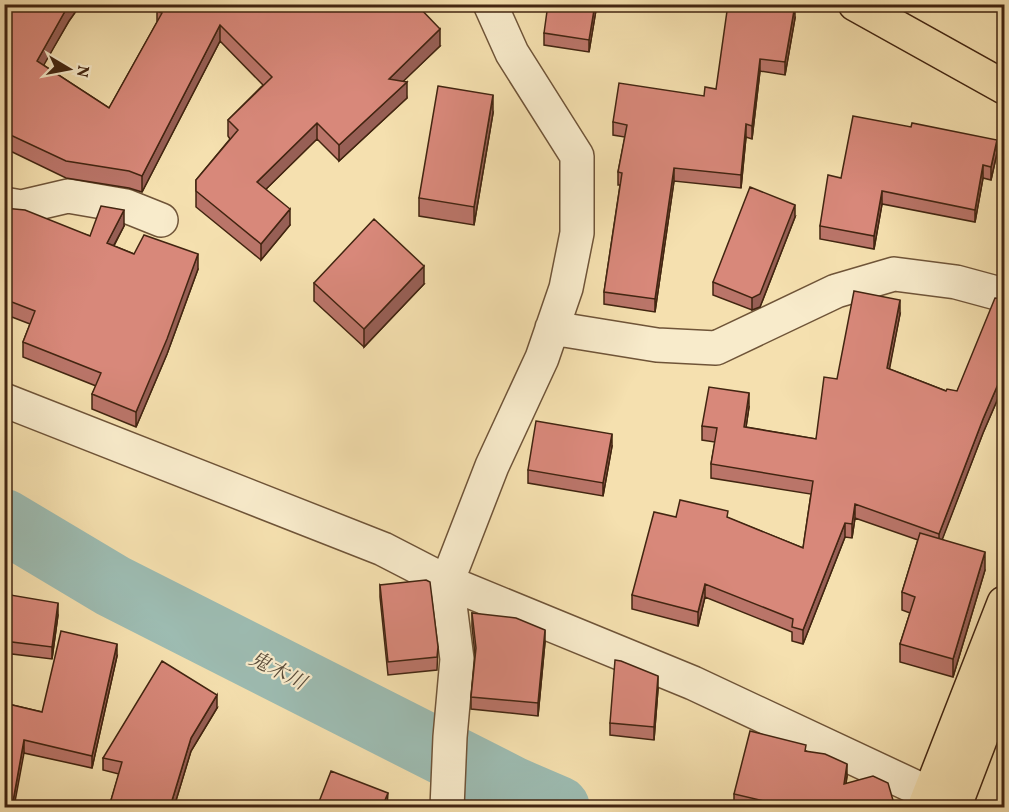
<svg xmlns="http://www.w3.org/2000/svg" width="1009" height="812" font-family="Vollkorn,'Noto Serif JP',serif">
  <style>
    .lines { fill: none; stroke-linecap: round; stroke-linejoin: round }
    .river { stroke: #9dbcb2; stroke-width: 64 }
    .minor-casing { stroke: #6f5438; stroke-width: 36 }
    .major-casing { stroke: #422511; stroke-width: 36 }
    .minor { stroke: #f8ebcb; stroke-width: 33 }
    .major { stroke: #f5e0af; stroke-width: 33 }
    .wall { fill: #ba7569; stroke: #422511; stroke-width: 1.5 }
    .shaded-wall { fill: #975f55; stroke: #422511; stroke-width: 1.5 }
    .building { fill: #d8887a; stroke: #422511; stroke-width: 1.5 }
    .labels { text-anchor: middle; stroke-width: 4.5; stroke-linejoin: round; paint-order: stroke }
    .water-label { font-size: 20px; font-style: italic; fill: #594b39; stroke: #f8ebcb }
  </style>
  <rect width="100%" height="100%" fill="#f5e0af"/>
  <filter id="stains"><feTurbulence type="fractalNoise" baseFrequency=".00333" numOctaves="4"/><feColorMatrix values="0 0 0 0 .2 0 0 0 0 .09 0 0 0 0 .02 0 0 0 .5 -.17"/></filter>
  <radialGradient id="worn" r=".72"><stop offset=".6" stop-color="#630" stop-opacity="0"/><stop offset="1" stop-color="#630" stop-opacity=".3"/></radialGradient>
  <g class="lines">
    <!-- river -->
    <path class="river" d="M4 521 113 586 514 789 558 808"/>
    <defs>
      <path id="minor" d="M4 204 21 207 68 196 126 206 161 220
        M552 328 657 345 716 348 836 291 894 274 956 282 1004 295
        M4 400 383 549 447 582 693 683 930 794 954 807
        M447 808 450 737 457 659 447 582 492 466 542 358 566 288 577 233V156L512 53 490 4"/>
      <path id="major" d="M855 4 1004 87
        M924 808 1004 603
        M954 808 1004 677"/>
    </defs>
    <!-- minor casing -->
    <use href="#minor" class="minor-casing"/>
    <!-- major casing -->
    <use href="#major" class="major-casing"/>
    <!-- minor -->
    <use href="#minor" class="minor"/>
    <!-- major -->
    <use href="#major" class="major"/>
  </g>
  <!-- wall -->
  <path class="wall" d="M4 4H81L69 21 43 65 109 108 157 22V11L440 46 403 81 407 98 339 161 317 139 266 189 290 225 261 260 196 207V180L230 139 228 136V120L263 85 220 41 142 192 129 188 66 178 4 148Z
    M597 4 589 52 544 45V33Z
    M795 18 785 75 760 71 752 139 746 137 741 188 674 181 655 312 604 304V292L620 185H618V172L625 137 613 135V122L704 96 716 89Z
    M493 113 474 225 419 216V198Z
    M997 153 991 180 983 178 975 222 882 204 874 249 820 239V226L841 178Z
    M4 208 90 236 124 226 114 246 134 254 198 269 167 354 136 427 92 409V394L96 386 23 357V342L30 324 4 314Z
    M795 217 760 307 752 310 713 295V282Z
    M314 283 424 284 364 347 314 301Z
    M1005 299V382L983 433 942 539 985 570 953 677 900 662V644L910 613 902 610V592L918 540 855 518 852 538 845 537 803 644 792 641V632L705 597 698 626 632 609V595L676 517 728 518 803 548 811 494 711 478V464L715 442 702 440V426L749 407 746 427 816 439 837 379 900 314 889 369 946 391H957Z
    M612 446 603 496 528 483V470Z
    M380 585 438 647 437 670 388 675 380 597Z
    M4 590 11 595 58 615 52 659 4 653Z
    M472 613 545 642 538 716 471 709V697L475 655 472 626Z
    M117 656 92 768 24 753 4 703 42 712Z
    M658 689 654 740 610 735V723Z
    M217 708 191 751 174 807H109L119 774 103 770V758Z
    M806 751 847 776 846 784 895 807H742L734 806V794Z"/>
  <!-- shaded-wall -->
  <path class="shaded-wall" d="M69 4H81L69 21 37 77V61Z
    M595 4H597L589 52V40Z
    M795 5V18L785 75V62Z
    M220 25V41L142 192V176Z
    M440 29V46L389 95V79Z
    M760 59V71L752 139V126Z
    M407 82V98L339 161V145Z
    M493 95V113L474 225V207Z
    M317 123V139L257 198V182Z
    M746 124V137L741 188V175Z
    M997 140V153L991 180V167Z
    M983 165V178L975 222V210Z
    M674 168V181L655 312V299Z
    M882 191V204L874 249V236Z
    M795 205V217L760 307 752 310V298Z
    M290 209V225L261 260V244Z
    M124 210V226L107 258V243Z
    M198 254V269L167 354 136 427V412Z
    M424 266V284L364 347V329Z
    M900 300V314L887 382V368Z
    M1005 368V382L983 433 939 548V534L983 419Z
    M749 393V407L744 441V427Z
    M612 434V446L603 496V483Z
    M855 504V518L852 538V524Z
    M845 523V537L803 644V630Z
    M985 552V570L953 677V659Z
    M705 584V597L698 626V612Z
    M58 603V615L52 659V647Z
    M545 630V642L538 716V703Z
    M117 644V656L92 768V756Z
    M658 676V689L654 740V727Z
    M217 695V708L191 751 174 807H170L191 738Z
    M24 740V753L14 807H12Z
    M847 764V776L844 796V784Z
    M388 793 387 807H382Z"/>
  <!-- building -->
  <path class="building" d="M4 4H69L37 61 109 108 162 13 157 11 161 4H416L440 29 389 79 407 82 339 145 317 123 257 182 290 209 261 244 196 191V180L238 130 228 120 272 77 220 25 142 176 129 171 66 161 4 132Z
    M548 4H595L589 40 544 33Z
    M728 4 795 5 785 62 760 59 752 126 746 124 741 175 674 168 655 299 604 292 622 173 618 172 627 125 613 122 619 83 704 96 705 87 716 89Z
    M438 86 493 95 474 207 419 198Z
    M853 116 911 127 912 123 997 140 991 167 983 165 975 210 882 191 874 236 820 226 828 175 841 178Z
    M750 187 795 205 760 294 752 298 713 282Z
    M101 206 124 210 107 243 134 254 144 235 198 254 167 339 136 412 92 394 101 373 23 342 35 311 4 299V208L25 210 90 236Z
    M374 219 424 266 364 329 314 283Z
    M854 291 900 300 887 368 946 391 947 389 957 391 995 298 1005 299V368L983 419 939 534 855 504 852 524 845 523 803 630 792 627 793 619 705 584 698 612 632 595 654 512 676 517 680 500 728 511 727 517 803 548 813 481 711 464 717 428 702 426 709 387 749 393 744 427 816 439 824 377 837 379Z
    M536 421 612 434 603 483 528 470Z
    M920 533 985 552 953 659 900 644 915 597 902 592Z
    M426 580 430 582 438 647 437 657 388 662 380 585Z
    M4 590 11 591 10 595 58 603 52 647 4 641Z
    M472 613 516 618 545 630 538 703 471 697 476 648Z
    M61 631 117 644 92 756 24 740 12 807H4V703L42 712Z
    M615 660 621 661 658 676 654 727 610 723Z
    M162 661 217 695 191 738 170 807H109L122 762 103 758Z
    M750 731 806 745 805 751 825 754 847 764 844 784 873 776 888 783 895 807H789L734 794Z
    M331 771 388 793 382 807H317Z"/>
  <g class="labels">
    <!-- water labels -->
    <g class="water-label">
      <text transform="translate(278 670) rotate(27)" y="7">鬼木川</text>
    </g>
  </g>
  <!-- margin -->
  <rect width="1009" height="812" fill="none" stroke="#f5e0af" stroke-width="24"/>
  <rect x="6" y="6" width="997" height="800" fill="none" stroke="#422511" stroke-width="3"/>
  <rect x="12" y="12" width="985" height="788" fill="none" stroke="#422511" stroke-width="1.5"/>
  <!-- north arrow -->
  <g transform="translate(69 69) rotate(100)" stroke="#f8ebcb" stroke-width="4.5" paint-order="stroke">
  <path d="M0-4.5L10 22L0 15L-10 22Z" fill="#422511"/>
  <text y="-9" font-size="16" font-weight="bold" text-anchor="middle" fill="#422511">N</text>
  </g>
  <rect width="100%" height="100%" filter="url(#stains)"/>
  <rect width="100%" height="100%" fill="url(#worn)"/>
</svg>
